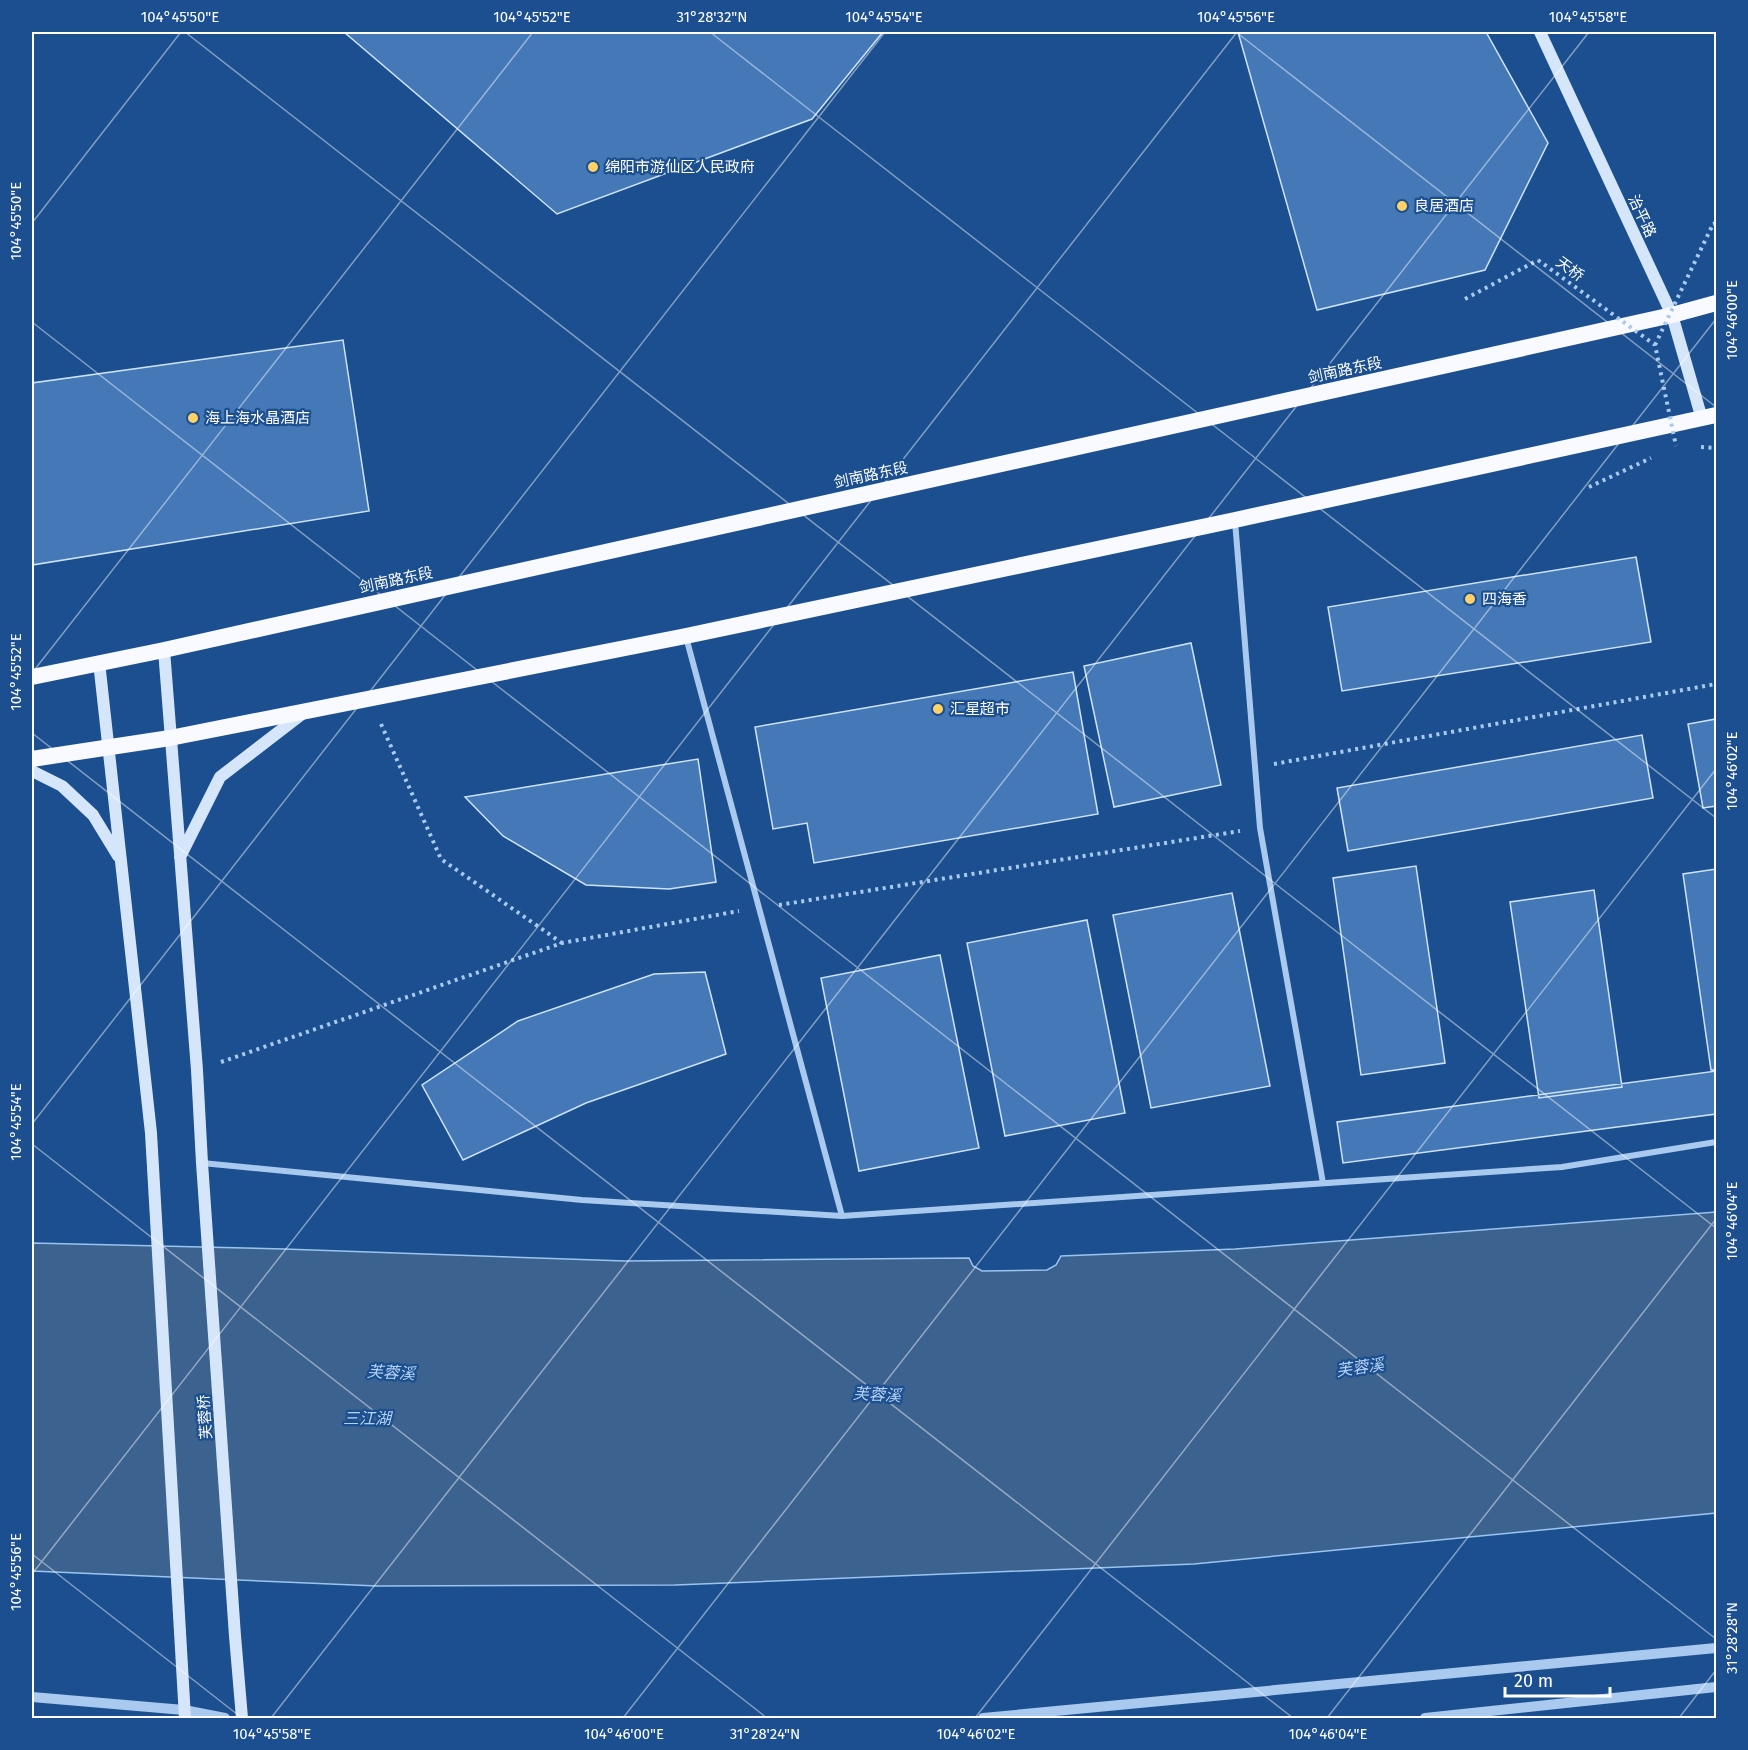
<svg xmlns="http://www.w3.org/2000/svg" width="1748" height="1750" font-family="'Fira Sans','Noto Sans SC',sans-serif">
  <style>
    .water { fill: #3c6290; stroke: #9cc4f0; stroke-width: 1.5 }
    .building { fill: #4478b7; stroke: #cfe3fa; stroke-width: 1.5 }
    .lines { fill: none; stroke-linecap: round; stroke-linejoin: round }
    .path { stroke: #a9c9ee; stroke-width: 4; stroke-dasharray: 3 4.5; stroke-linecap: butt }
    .minor { stroke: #a9c9ee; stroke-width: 6 }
    .tertiary { stroke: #a9c9ee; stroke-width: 10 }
    .secondary { stroke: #d6e6fa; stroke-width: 12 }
    .trunk { stroke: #f8faff; stroke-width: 16 }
    .path-bridge { stroke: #a9c9ee; stroke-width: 4; stroke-dasharray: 3 4.5; stroke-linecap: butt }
    .ticks { fill: none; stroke: #fff; stroke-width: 1.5; stroke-opacity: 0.45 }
    .poi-dot { fill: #ffd166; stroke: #1b4f8f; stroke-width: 2 }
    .labels { text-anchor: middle; stroke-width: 4.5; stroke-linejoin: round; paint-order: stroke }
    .poi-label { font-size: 15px; fill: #fff; stroke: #1b4f8f; text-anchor: start }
    .street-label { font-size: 15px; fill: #fff; stroke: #1b4f8f }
    .water-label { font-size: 16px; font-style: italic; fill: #b5d3f5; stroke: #1b4f8f }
    .neatline { fill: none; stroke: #fff; stroke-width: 2 }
    .ticks-label { font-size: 15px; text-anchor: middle; fill: #fff }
  </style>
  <rect width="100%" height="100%" fill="#1b4f8f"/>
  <!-- water -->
  <path class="water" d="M1716 1212V1513L1194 1564 675 1585 377 1586 32 1571V1243L284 1249 625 1261 969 1258 973 1266 982 1271 1047 1270 1056 1265 1061 1256 1235 1249Z"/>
  <!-- building -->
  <path class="building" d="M344 32H883L812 119 557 214Z
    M1238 32H1486L1548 143 1485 270 1317 310Z
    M343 340 369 511 32 565V383Z
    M1636 557 1651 642 1342 691 1328 607Z
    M1191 643 1221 785 1114 807 1084 666Z
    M1073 672 1098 814 814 863 807 823 773 829 755 727Z
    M1716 719V806L1703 808 1688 724Z
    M1642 735 1653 798 1348 851 1337 788Z
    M698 759 716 882 669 889 586 885 503 836 465 797Z
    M1416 866 1445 1063 1361 1075 1333 878Z
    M1716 869V1070H1711L1683 874Z
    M1594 890 1622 1087 1539 1098 1510 902Z
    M1232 893 1270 1086 1151 1108 1113 915Z
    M1087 920 1125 1113 1005 1136 967 943Z
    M940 955 979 1148 859 1171 821 978Z
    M705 972 726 1054 586 1103 463 1160 422 1085 518 1021 654 974Z
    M1716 1071V1114L1343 1163 1337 1122Z"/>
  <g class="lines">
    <!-- path -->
    <path class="path" d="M1713 224 1716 223
      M1465 299 1538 260
      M1701 447 1716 448
      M1589 487 1651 458
      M381 724 441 859 562 943
      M1274 764 1716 684
      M779 905 1240 831
      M221 1062 562 943 739 911"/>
    <!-- minor -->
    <path class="minor" d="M1235 521 1260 828 1323 1183
      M686 637 842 1216
      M202 1163 582 1200 842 1216 1562 1167 1716 1142"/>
    <!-- tertiary -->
    <path class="tertiary" d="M32 1697 184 1710 225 1718
      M983 1718 1716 1648
      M1425 1718 1716 1687"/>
    <!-- secondary -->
    <path class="secondary" d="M1540 32 1672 315 1702 419
      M164 650 197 1070 202 1163 235 1636 242 1718
      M99 662 151 1133 185 1718
      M32 771 62 786 93 815 118 856
      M180 857 220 777 302 714"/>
    <!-- trunk -->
    <path class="trunk" d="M32 677 164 650 1672 315 1716 303
      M32 759 170 738 686 636 1235 520 1716 415"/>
    <!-- path-bridge -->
    <path class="path-bridge" d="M1538 260 1655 345 1676 446
      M1655 345 1713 224"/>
  </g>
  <!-- ticks -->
  <path class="ticks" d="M185 32 1716 1228M710 32 1716 818M1236 32 1716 407M32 223 181 32M32 322 1716 1639M32 673 533 32M32 733 1293 1718M32 1124 885 32M32 1144 767 1718M32 1554 242 1718M32 1574 1237 32M271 1718 1589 32M623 1718 1716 319M975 1718 1716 769M1327 1718 1716 1219M1679 1718 1716 1670"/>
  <!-- markers -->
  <g class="poi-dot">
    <circle cx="593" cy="167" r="6"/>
    <circle cx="1402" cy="206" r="6"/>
    <circle cx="193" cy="418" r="6"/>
    <circle cx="1470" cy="599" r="6"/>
    <circle cx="938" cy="709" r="6"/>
  </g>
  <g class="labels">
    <!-- poi labels -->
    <g class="poi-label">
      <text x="605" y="172">绵阳市游仙区人民政府</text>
      <text x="1414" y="211">良居酒店</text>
      <text x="205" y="423">海上海水晶酒店</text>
      <text x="1482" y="604">四海香</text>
      <text x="950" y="714">汇星超市</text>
    </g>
    <!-- street labels -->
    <g class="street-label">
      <text transform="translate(1642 216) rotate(65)" y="5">治平路</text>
      <text transform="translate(1570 269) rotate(36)" y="5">天桥</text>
      <text transform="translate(1345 370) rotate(-12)" y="5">剑南路东段</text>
      <text transform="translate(871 475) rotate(-12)" y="5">剑南路东段</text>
      <text transform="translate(396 580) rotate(-12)" y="5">剑南路东段</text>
      <text transform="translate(205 1417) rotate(-94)" y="5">芙蓉桥</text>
    </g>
    <!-- water labels -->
    <g class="water-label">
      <text transform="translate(1360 1367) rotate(-8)" y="6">芙蓉溪</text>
      <text transform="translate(391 1372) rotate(3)" y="6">芙蓉溪</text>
      <text transform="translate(877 1394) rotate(3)" y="6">芙蓉溪</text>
      <text x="367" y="1424">三江湖</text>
    </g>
  </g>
  <!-- border -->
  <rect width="1748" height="1750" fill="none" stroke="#1b4f8f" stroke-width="66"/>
  <!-- scale -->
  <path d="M1505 1687v9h105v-9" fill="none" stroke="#ffffff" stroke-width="3"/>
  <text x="1514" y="1687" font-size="18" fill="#ffffff" stroke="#1b4f8f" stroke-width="4.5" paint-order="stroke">20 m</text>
  <rect x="33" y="33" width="1682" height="1684" class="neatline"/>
  <g class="ticks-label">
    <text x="180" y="22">104°45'50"E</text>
    <text x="532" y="22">104°45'52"E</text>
    <text x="712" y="22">31°28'32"N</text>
    <text x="884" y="22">104°45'54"E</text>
    <text x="1236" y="22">104°45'56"E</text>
    <text x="1588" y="22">104°45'58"E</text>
    <text transform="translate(16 221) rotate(-90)" y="5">104°45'50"E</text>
    <text transform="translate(1732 320) rotate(-90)" y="5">104°46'00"E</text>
    <text transform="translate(16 672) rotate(-90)" y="5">104°45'52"E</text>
    <text transform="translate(1732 771) rotate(-90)" y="5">104°46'02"E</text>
    <text transform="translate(16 1122) rotate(-90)" y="5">104°45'54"E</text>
    <text transform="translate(1732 1221) rotate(-90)" y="5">104°46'04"E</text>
    <text transform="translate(16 1572) rotate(-90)" y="5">104°45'56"E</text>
    <text transform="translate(1732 1638) rotate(-90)" y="5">31°28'28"N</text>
    <text x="272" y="1739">104°45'58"E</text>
    <text x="624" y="1739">104°46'00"E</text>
    <text x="765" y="1739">31°28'24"N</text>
    <text x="976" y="1739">104°46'02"E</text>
    <text x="1328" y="1739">104°46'04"E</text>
  </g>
</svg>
